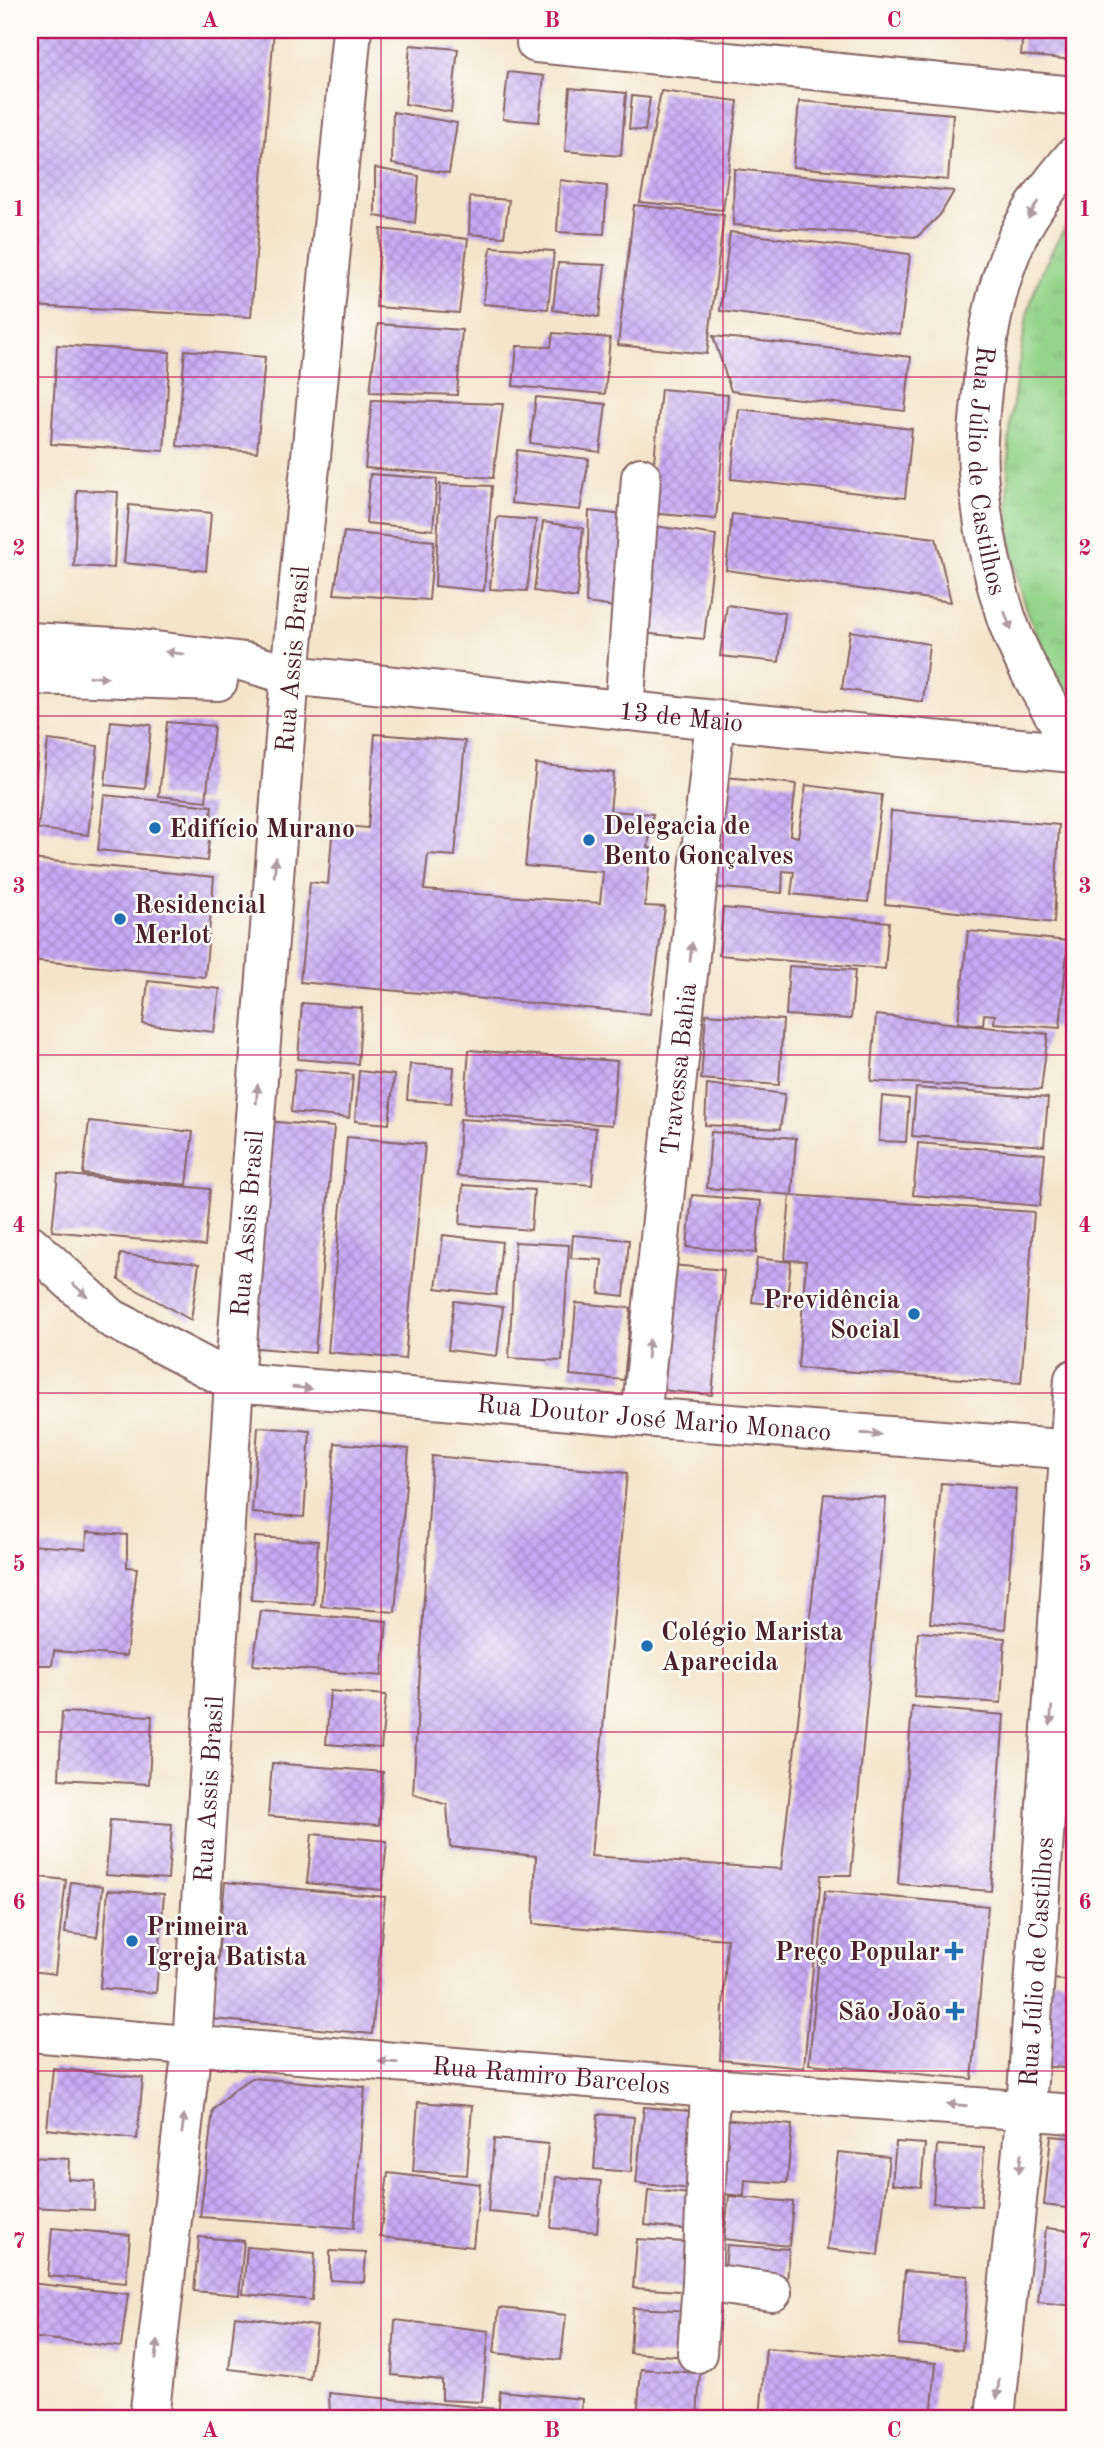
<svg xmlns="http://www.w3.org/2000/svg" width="1104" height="2448" font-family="'Old Standard TT',serif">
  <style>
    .park { fill: url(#park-tufts); stroke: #6f7a5b; stroke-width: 2 }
    .building { fill: url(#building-cross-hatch) }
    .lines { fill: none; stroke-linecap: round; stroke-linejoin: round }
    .minor-casing { stroke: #866463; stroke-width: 42 }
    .major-casing { stroke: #866463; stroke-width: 42 }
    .minor { stroke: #fff; stroke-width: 38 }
    .major { stroke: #fff; stroke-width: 38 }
    .oneway { fill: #ae9aa0 }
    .grid { fill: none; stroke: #c2185b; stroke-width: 2; stroke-opacity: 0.55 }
    .poi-dot { fill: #1f6fb2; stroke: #fdfcf7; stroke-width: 2.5 }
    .labels { text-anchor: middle; stroke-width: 5; stroke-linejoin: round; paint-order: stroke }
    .street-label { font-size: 26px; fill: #4a1f2b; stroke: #fdfcf7 }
    .poi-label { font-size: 26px; font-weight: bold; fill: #4a1f2b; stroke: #fdfcf7; text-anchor: start }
    .neatline { fill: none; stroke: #c2185b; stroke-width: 2.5 }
    .grid-label { font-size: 23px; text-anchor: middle; font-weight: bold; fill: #c2185b }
  </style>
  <defs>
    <pattern id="park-tufts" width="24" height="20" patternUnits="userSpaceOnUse" patternTransform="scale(1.75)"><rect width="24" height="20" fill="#94d48b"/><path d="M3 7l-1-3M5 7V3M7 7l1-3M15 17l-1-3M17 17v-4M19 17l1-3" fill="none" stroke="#81b678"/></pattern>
    <pattern id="building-cross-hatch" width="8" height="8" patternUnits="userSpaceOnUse" patternTransform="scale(1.75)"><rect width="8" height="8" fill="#c8aaf5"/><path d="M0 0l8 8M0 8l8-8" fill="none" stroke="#a48ac7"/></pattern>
  </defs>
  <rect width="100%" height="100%" fill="#fdfcf7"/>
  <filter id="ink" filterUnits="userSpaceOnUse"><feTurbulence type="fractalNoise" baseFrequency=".0143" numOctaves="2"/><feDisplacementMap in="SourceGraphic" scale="14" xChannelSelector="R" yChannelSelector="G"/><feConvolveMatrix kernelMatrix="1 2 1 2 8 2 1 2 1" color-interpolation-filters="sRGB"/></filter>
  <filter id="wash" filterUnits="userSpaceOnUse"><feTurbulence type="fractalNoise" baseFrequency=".00686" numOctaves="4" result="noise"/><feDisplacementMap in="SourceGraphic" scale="28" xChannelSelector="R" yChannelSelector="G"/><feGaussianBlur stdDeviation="1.57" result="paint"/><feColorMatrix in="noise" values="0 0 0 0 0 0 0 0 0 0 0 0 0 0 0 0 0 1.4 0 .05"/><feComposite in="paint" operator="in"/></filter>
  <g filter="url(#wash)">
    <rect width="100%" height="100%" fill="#f4e4cb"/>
    <!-- park -->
    <path class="park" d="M1074 214V702L1066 694C1046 656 1027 618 1017 576 1001 505 1008 418 1022 347 1024 333 1026 319 1030 305 1039 274 1056 241 1074 214Z"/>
    <g id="blocks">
      <!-- building -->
      <path class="building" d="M30 30H274L251 317 30 306Z
        M965 30H1020L1018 40 965 34Z
        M1023 30H1074V60L1021 55Z
        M410 45 458 49 451 112 405 104Z
        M508 72 544 76 539 122 503 119Z
        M570 88 626 93 621 156 565 151Z
        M661 91 738 101 723 210 640 202Z
        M632 96 650 98 645 131 629 129Z
        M799 101 953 114 948 180 793 167Z
        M393 112 457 123 449 173 392 164Z
        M375 168 419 176 415 223 375 216Z
        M734 169 954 191 940 215 917 237 733 225Z
        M560 180 607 186 604 234 557 232Z
        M470 197 509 200 504 237 469 234Z
        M634 205 724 215 707 354 618 345Z
        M381 229 468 239 459 313 376 307Z
        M730 232 910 254 900 334 720 311Z
        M491 247 554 251 548 309 483 304Z
        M558 263 605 265 599 317 553 310Z
        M378 324 462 330 457 395 370 392Z
        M553 333 610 338 605 394 513 386 517 346 551 347Z
        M713 336 911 357 905 411 731 391Z
        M57 345 170 352 164 451 51 444Z
        M185 350 265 357 257 452 177 446Z
        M661 389 728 395 716 519 649 513Z
        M536 397 606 404 600 452 530 443Z
        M372 400 503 404 493 478 365 468Z
        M739 409 912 429 905 498 731 479Z
        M517 450 589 459 580 510 511 503Z
        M370 474 437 479 433 530 366 523Z
        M440 484 492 486 484 591 435 586Z
        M77 490 118 492 114 568 74 566Z
        M129 505 211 513 206 571 124 563Z
        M589 511 633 516 629 609 586 603Z
        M732 514 936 538 951 602 726 570Z
        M497 517 536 520 527 591 490 589Z
        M543 522 583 528 577 598 534 591Z
        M648 525 716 535 704 639 640 633Z
        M344 532 434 541 429 600 334 594Z
        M727 605 785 613 779 662 720 656Z
        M850 631 929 644 923 702 842 689Z
        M30 709 42 710 35 787 30 786Z
        M111 721 151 725 145 789 105 785Z
        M167 722 214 726 206 801 159 796Z
        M375 734 465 741 455 856 428 854 424 890 600 903 603 872 525 866 536 764 614 773 610 811 653 814 648 848H651L645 906 665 907 650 1014 300 982 310 882 328 884 333 825 368 828Z
        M48 740 98 746 88 835 38 829Z
        M715 776 796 784 790 835 798 837 806 785 882 795 868 902 791 894 794 872 783 871 782 893 700 886Z
        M104 795 212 806 207 861 98 850Z
        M891 811 1059 825 1054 923 885 904Z
        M30 859 214 877 205 977 30 960Z
        M723 908 889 922 885 969 719 955Z
        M968 931 1068 941 1060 1028 994 1023 995 1015 984 1014 983 1025 958 1023Z
        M789 966 855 970 851 1019 786 1015Z
        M148 981 220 989 214 1032 143 1024Z
        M302 1003 362 1008 358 1064 298 1059Z
        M706 1014 783 1020 779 1085 701 1079Z
        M876 1015 1048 1034 1041 1090 871 1081Z
        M469 1050 617 1061 612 1125 464 1114Z
        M410 1064 454 1067 451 1103 407 1100Z
        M295 1069 353 1075 349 1118 291 1112Z
        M359 1071 394 1075 389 1124 355 1121Z
        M707 1084 785 1094 780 1129 705 1125Z
        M916 1088 1048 1098 1044 1146 912 1136Z
        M882 1096 909 1099 906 1142 879 1141Z
        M460 1119 596 1128 592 1185 457 1176Z
        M89 1121 193 1132 187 1185 83 1174Z
        M266 1121 334 1127 315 1353 247 1347Z
        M711 1132 796 1138 792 1195 707 1188Z
        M347 1137 425 1144 405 1359 328 1352Z
        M918 1143 1045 1154 1040 1206 913 1195Z
        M58 1174 210 1189 205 1246 52 1231Z
        M463 1185 534 1190 531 1230 460 1224Z
        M692 1195 761 1201 756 1253 687 1247Z
        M790 1195 1034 1212 1021 1383 798 1368 806 1261 785 1260Z
        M443 1235 502 1242 496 1295 436 1288Z
        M573 1235 629 1240 624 1296 599 1293 602 1260 571 1258Z
        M515 1242 569 1245 562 1361 509 1358Z
        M120 1254 199 1264 191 1320 119 1280Z
        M757 1258 791 1262 786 1306 752 1302Z
        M672 1265 724 1270 712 1395 660 1390Z
        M454 1301 503 1307 497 1356 448 1350Z
        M576 1303 631 1308 624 1380 570 1375Z
        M258 1427 310 1431 304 1517 252 1513Z
        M335 1443 409 1449 395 1612 321 1606Z
        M432 1456 627 1473 591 1856 781 1869 824 1494 886 1498 851 1875H821L804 2068 720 2060 727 1939 533 1924 536 1856 450 1847 447 1805 413 1794Z
        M941 1483 1016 1489 1005 1629 930 1623Z
        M87 1532 127 1535V1567L137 1568 126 1656 54 1651 52 1665H30V1545L86 1549Z
        M255 1537 318 1541 314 1604 251 1600Z
        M261 1611 387 1621 382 1676 253 1665Z
        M918 1632 1005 1638 1001 1703 914 1697Z
        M330 1691 386 1695 381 1748 326 1744Z
        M912 1707 1004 1715 991 1891 898 1884Z
        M62 1712 152 1716 149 1784 59 1779Z
        M272 1763 383 1772 379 1825 268 1816Z
        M110 1820 172 1824 168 1879 106 1875Z
        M312 1834 387 1841 382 1890 307 1883Z
        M31 1876 66 1880 55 1974 30 1971Z
        M71 1882 103 1886 97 1937 65 1933Z
        M225 1882 385 1897 372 2034 212 2019Z
        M108 1890 164 1894 156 1993 100 1988Z
        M825 1891 988 1906 972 2079 809 2064Z
        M1052 1979 1074 1981V2069L1042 2066Z
        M53 2068 143 2078 137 2139 47 2129Z
        M252 2078 365 2087 354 2228 200 2217 213 2110 233 2090Z
        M418 2102 472 2106 467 2175 413 2171Z
        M644 2107 699 2112 691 2189 636 2183Z
        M598 2114 634 2117 631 2172 594 2169Z
        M721 2119 792 2125 787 2183 745 2180 744 2196 715 2193Z
        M1051 2136 1074 2138V2196H1067V2208L1044 2205Z
        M494 2139 548 2144 541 2217 488 2212Z
        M896 2142 925 2144 921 2187 892 2184Z
        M937 2145 984 2148 981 2206 933 2203Z
        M838 2152 889 2157 878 2255 827 2249Z
        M30 2157 69 2159 68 2179 95 2181 94 2210 30 2207Z
        M388 2173 480 2184 473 2247 380 2237Z
        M556 2177 601 2181 597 2232 551 2228Z
        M648 2190 701 2195 699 2231 645 2225Z
        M729 2196 793 2202 789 2246 724 2239Z
        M52 2228 130 2235 126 2283 48 2276Z
        M1046 2228 1074 2231V2306L1038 2302Z
        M199 2237 244 2241 239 2295 194 2291Z
        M637 2239 699 2243 695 2292 633 2288Z
        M727 2245 789 2249 787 2287 724 2283Z
        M247 2247 315 2253 312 2300 243 2294Z
        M330 2251 366 2253 364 2282 330 2280Z
        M905 2271 968 2276 962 2350 899 2344Z
        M30 2283 128 2294 121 2347 30 2337Z
        M499 2308 566 2315 561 2360 494 2353Z
        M633 2308 694 2311 691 2357 630 2353Z
        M235 2316 317 2326 310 2379 229 2369Z
        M395 2320 489 2331 482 2402 442 2400V2380L392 2375Z
        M766 2348 936 2363 931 2418 760 2417Z
        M641 2369 700 2373 697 2418 637 2417Z
        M500 2391 582 2399 581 2418H498Z
        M329 2393 496 2409 495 2418H330Z
        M87 2409 125 2414V2418H86Z"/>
    </g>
  </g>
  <g filter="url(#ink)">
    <use href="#blocks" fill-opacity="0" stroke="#866463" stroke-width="2"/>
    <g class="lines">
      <defs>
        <g id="minor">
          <path d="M536 43 1074 96"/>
          <path d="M290 675 352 30"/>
          <path d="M624 711 641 477"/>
          <path id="s1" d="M30 1244 111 1318 234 1382 641 1417 1074 1450"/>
          <path id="s2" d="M641 1417 715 720"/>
          <path id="s3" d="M30 2032 710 2088 1074 2114"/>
          <path d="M702 2282 772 2292"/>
          <path d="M697 2353 702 2282 710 2088"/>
        </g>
        <g id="major">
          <path id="s4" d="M1074 156C1052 182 1032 207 1017 238 996 284 987 332 983 382 980 411 976 442 978 471 981 520 991 570 1006 617 1022 664 1049 706 1074 748"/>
          <path id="s5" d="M30 642 131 648 245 662 290 675 715 720 1074 753"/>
          <path d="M30 675 218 681"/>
          <path id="s6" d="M149 2418 192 2046 234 1382 290 675"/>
          <path id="s7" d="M995 2418 1026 2110 1074 1379"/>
        </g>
      </defs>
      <!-- minor casing -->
      <use href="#minor" class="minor-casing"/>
      <!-- major casing -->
      <use href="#major" class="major-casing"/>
      <!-- minor -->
      <use href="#minor" class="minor"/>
      <!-- major -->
      <use href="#major" class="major"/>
    </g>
    <!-- one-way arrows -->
    <defs><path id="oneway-solid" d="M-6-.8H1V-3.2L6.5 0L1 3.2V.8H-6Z" transform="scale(1.75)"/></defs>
    <g class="oneway">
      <use href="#oneway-solid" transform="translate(1033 210) rotate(119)"/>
      <use href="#oneway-solid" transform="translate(1008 621) rotate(70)"/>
      <use href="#oneway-solid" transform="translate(175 653) rotate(-173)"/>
      <use href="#oneway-solid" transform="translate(98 677) rotate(2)"/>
      <use href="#oneway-solid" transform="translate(275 867) rotate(-85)"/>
      <use href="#oneway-solid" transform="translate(691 952) rotate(-84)"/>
      <use href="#oneway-solid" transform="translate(257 1094) rotate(-85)"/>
      <use href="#oneway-solid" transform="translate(80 1290) rotate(42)"/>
      <use href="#oneway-solid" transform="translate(648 1349) rotate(-84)"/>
      <use href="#oneway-solid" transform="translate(302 1388) rotate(5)"/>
      <use href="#oneway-solid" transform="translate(871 1434) rotate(4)"/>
      <use href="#oneway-solid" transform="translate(1051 1716) rotate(94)"/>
      <use href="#oneway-solid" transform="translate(388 2062) rotate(-175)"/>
      <use href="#oneway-solid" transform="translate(957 2105) rotate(-176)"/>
      <use href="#oneway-solid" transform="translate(183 2124) rotate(-83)"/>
      <use href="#oneway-solid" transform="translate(1020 2163) rotate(96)"/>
      <use href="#oneway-solid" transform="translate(157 2350) rotate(-83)"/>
      <use href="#oneway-solid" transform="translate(998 2389) rotate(96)"/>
    </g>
  </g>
  <!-- grid -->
  <path class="grid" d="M381 30V2418M723 30V2418M30 377H1074M30 716H1074M30 1055H1074M30 1393H1074M30 1732H1074M30 2071H1074"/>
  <!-- markers -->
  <g class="poi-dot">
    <circle cx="155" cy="828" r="7"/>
    <circle cx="589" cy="840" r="7"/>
    <circle cx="120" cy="919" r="7"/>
    <circle cx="914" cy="1314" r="7"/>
    <circle cx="647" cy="1646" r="7"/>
    <circle cx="132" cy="1941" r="7"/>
    <path d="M950.5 1940.5h7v7h7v7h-7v7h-7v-7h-7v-7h7z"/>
    <path d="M951.5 2000.5h7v7h7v7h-7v7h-7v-7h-7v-7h7z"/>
  </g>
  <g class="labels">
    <!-- street labels -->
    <g class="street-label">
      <text dy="9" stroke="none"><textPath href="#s4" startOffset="338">Rua Júlio de Castilhos</textPath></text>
      <text transform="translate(292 659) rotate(-85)" y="9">Rua Assis Brasil</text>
      <text dy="9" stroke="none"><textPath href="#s5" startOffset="656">13 de Maio</textPath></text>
      <text dy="9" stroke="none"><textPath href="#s2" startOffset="350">Travessa Bahia</textPath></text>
      <text dy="9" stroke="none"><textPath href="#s6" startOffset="1199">Rua Assis Brasil</textPath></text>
      <text dy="9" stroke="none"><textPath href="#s1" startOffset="670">Rua Doutor José Mario Monaco</textPath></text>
      <text dy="9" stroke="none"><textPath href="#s6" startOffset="632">Rua Assis Brasil</textPath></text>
      <text dy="9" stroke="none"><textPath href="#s7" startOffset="458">Rua Júlio de Castilhos</textPath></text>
      <text dy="9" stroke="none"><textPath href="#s3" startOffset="523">Rua Ramiro Barcelos</textPath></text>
    </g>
    <!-- poi labels -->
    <g class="poi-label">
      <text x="603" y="834">Delegacia de<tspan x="603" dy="30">Bento Gonçalves</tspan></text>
      <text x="169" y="837">Edifício Murano</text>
      <text x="134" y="913">Residencial<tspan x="134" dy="30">Merlot</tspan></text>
      <text x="900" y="1308" text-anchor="end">Previdência<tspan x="900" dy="30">Social</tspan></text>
      <text x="661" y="1640">Colégio Marista<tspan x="661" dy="30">Aparecida</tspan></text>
      <text x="146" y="1935">Primeira<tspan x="146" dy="30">Igreja Batista</tspan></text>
      <text x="940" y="1960" text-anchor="end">Preço Popular</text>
      <text x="941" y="2020" text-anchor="end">São João</text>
    </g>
  </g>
  <!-- margin -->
  <rect width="1104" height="2448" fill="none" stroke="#fdfcf7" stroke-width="77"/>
  <rect x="38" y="38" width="1028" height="2372" class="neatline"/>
  <g class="grid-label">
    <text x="210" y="27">A</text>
    <text x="552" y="27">B</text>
    <text x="894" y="27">C</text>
    <text x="19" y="216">1</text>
    <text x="1085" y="216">1</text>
    <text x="19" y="555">2</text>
    <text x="1085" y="555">2</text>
    <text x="19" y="893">3</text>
    <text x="1085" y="893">3</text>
    <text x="19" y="1232">4</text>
    <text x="1085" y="1232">4</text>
    <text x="19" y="1571">5</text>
    <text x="1085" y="1571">5</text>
    <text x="19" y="1909">6</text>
    <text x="1085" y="1909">6</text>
    <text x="19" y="2248">7</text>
    <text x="1085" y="2248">7</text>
    <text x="210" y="2437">A</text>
    <text x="552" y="2437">B</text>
    <text x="894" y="2437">C</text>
  </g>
</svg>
